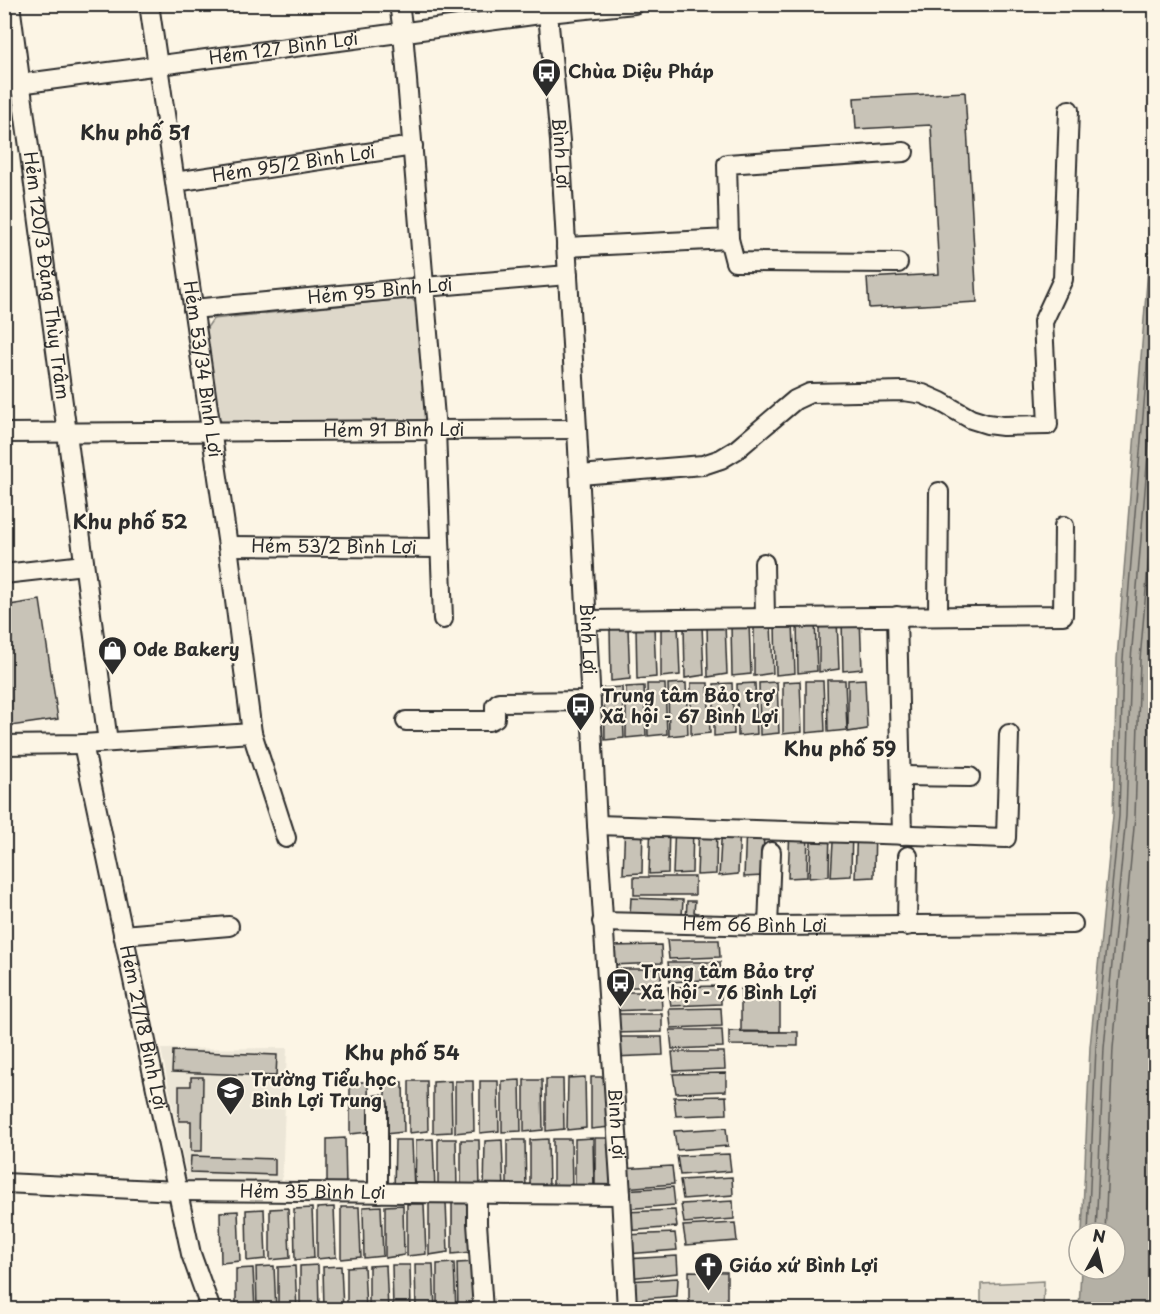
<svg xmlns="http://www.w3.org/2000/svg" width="1160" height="1314" font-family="'Playpen Sans',sans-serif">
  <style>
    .built { fill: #ece6d7 }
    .green { fill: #ded8ca; stroke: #84827a; stroke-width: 1.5 }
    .water { fill: #b4b0a5; stroke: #7d7b74; stroke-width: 1.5 }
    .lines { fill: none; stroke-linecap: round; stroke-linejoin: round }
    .shore { stroke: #62605c; stroke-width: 1.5 }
    .building { fill: #c8c3b7; stroke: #2b2b2b; stroke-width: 1.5 }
    .minor-casing { stroke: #2b2b2b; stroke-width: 22 }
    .minor { stroke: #fcf5e5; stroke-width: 18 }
    .labels { text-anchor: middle; stroke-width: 4.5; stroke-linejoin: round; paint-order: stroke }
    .street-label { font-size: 18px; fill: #2b2b2b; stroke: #fcf5e5 }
    .poi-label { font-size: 18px; font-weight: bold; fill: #2b2b2b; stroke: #fcf5e5; text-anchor: start }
    .neighbourhood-label { font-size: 20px; font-weight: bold; fill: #2b2b2b; stroke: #fcf5e5 }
  </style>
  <rect width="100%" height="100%" fill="#fcf5e5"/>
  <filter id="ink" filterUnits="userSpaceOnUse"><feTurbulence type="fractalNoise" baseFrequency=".0167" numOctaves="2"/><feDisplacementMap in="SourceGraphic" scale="12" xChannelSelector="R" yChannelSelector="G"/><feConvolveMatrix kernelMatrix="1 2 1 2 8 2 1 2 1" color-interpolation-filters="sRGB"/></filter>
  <g filter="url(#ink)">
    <!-- built -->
    <path class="built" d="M287 1048 282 1185 188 1181 161 1049Z"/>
    <!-- green -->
    <path class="green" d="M411 298 417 304 427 417 420 422 226 424 217 419 206 329 213 319Z
      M1044 1281 1043 1309H981V1284Z"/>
    <!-- water -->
    <path class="water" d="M1155 181V1309H1079L1081 1269H1115V1233H1082L1090 1047 1113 816 1117 659Z"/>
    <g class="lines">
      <!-- shore -->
      <path class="shore" d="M1088 1233 1096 1047 1119 816 1123 659 1156 258
        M1096 1233 1104 1048 1126 816 1131 660 1156 357
        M1105 1233 1113 1048 1135 817 1140 660 1156 473"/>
    </g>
    <!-- building -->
    <path class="building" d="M965 92 977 302 869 308 867 278 939 274 931 125 856 129 854 98Z
      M40 600 58 719 4 727V606Z
      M860 618 862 669 843 671 842 619Z
      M837 619 839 669 819 672V620Z
      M815 620 817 671 798 673 797 621Z
      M793 622 795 673 776 675 775 623Z
      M771 623 773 673 754 676V624Z
      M725 624 727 674 708 677 707 625Z
      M749 624 751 674 732 676 731 625Z
      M678 625 680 675 661 677V626Z
      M702 625 704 675 685 678 684 626Z
      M654 626 656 677 637 679 636 627Z
      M628 628 630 679 611 681 610 629Z
      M865 679 867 729 848 732V680Z
      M827 680H845L847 730 828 732Z
      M800 681 802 732 783 734V682Z
      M806 681H823L825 731 806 733Z
      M777 682 779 733 760 735 759 683Z
      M686 683 688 734 669 736 668 684Z
      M691 683H708L710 733 691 735Z
      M732 683 734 734 714 736V684Z
      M755 683 757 734 738 736 737 684Z
      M647 684H665L667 734 648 736Z
      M644 686 646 736 626 738V687Z
      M622 687 624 738 605 740 604 688Z
      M625 822 643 823 642 873 623 874Z
      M651 822H669L668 873 649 874Z
      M675 822H693L692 873 673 874Z
      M699 823 717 824 716 874 697 875Z
      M722 824H740L738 874 719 876Z
      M746 825H764L763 876 744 877Z
      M834 825H852L851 876 831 877Z
      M790 826H808L807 877 788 878Z
      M812 826H830L829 876 809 878Z
      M857 826H875L874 877 855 878Z
      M634 877H695V895H634Z
      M631 898 683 900 682 916 630 915Z
      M687 901H695L694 912 698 913V921L686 920Z
      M667 940H719L720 957 669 959Z
      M661 945 662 963 611 965 609 946Z
      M668 962H720L721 979 670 982Z
      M608 969H661V986L611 988Z
      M721 986V1004L671 1006 668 987Z
      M741 989H780V1032H741Z
      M609 992H661L662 1009 611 1011Z
      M721 1008 722 1026 671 1028 669 1009Z
      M609 1014H662V1032L612 1033Z
      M670 1030H722L723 1047 672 1049Z
      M729 1031 798 1032V1046L729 1045Z
      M610 1037H662L663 1055 612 1057Z
      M173 1051 277 1055 276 1076 172 1072Z
      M672 1052H724L725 1069 674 1071Z
      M726 1073V1091L676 1093 673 1074Z
      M191 1077H203L202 1151H191V1121H179V1086H191Z
      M585 1077 586 1128 567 1130 568 1078Z
      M591 1077H609L610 1127 591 1129Z
      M546 1079H563L564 1129 546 1131Z
      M520 1080 521 1131 502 1132V1081Z
      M524 1080H542L543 1130 524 1132Z
      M409 1081H427L428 1131 409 1133Z
      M451 1081 452 1132 433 1133V1082Z
      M455 1081H473L474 1131 455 1133Z
      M480 1081H498L499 1131 480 1133Z
      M350 1082H368L369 1132 350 1134Z
      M385 1082H403L404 1132 385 1134Z
      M726 1096 727 1114 676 1116 674 1097Z
      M726 1128 728 1146 677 1150 674 1131Z
      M345 1138 346 1189 327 1191V1139Z
      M593 1138 594 1189 575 1190V1139Z
      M595 1138H613L614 1188 595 1190Z
      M433 1139 435 1190 415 1191 416 1140Z
      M438 1139H456L457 1189 438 1191Z
      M548 1139 549 1190 530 1192V1140Z
      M553 1139H571L572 1189 553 1191Z
      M395 1140H412L414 1190 394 1192Z
      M461 1140H479L480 1191 461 1192Z
      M502 1140 504 1191 484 1192 485 1141Z
      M507 1140H525L526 1190 507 1192Z
      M729 1154 731 1171 680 1175 677 1156Z
      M191 1156 275 1159V1175L190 1172Z
      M672 1166 674 1184 623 1188 620 1169Z
      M732 1177 733 1195 683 1199 680 1180Z
      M673 1187 675 1205 624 1209 621 1190Z
      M470 1201 472 1252 452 1254V1202Z
      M733 1201 734 1219 684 1223 681 1204Z
      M446 1202 448 1252 429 1255V1203Z
      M407 1204H424L426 1254 407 1256Z
      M403 1205 404 1255 385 1258V1206Z
      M381 1206 383 1256 364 1258 363 1207Z
      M334 1207 336 1257 317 1259V1208Z
      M341 1207H359L361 1257 341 1259Z
      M288 1208 290 1258 270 1260V1209Z
      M312 1208 314 1258 295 1260 294 1209Z
      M264 1209 266 1259 247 1261 246 1210Z
      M675 1210 677 1227 626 1231 623 1212Z
      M238 1211 240 1261 221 1263 220 1212Z
      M735 1223 737 1241 686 1245 683 1226Z
      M675 1233 677 1250 627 1254 623 1235Z
      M677 1256 678 1273 628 1278 625 1259Z
      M475 1262 477 1310H458L457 1263Z
      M454 1263 456 1310H437V1264Z
      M415 1264H433L435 1310H416Z
      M318 1265 319 1310H300V1266Z
      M386 1265 388 1310H369V1266Z
      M392 1265H410L411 1310H393Z
      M274 1266 276 1310H257L256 1267Z
      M295 1266 297 1310H278V1267Z
      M341 1266 343 1310H324L323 1267Z
      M364 1266 366 1310H347V1267Z
      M253 1268 255 1310H236V1269Z
      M689 1271 727 1272V1310H689Z
      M678 1278 677 1296 630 1300 626 1281Z
      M677 1301 676 1310H629L628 1304Z"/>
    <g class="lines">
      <defs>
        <g id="minor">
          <path id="s1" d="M10 4 108 742"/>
          <path id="s2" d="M149 4 228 546 252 733 286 838"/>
          <path d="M399 4 403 32 436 430 443 619"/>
          <path id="s3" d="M547 4 560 141 577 429 597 825 621 1195 627 1310"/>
          <path id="s4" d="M4 86 548 13 634 4"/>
          <path id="s5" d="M175 182 413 146"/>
          <path d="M729 239 735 262 898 263"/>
          <path d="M566 247 729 239 727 164 904 152"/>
          <path id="s6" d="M193 309 424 287 568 275"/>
          <path id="s7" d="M4 433 577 429"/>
          <path d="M580 475 703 465 721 459 736 450 795 400 810 393 904 391 923 394 941 402 971 419 987 424 1003 426 1048 425 1043 322 1063 279 1069 110"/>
          <path id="s8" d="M228 546 440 548"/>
          <path d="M764 563 765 618"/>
          <path d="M4 574 84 565"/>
          <path d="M938 615 939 492"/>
          <path d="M897 616 902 835"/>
          <path d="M588 620 1063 615 1064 526"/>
          <path d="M406 721H489L495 718V706L499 702 591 701"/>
          <path id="s9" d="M83 744 191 1254 211 1310"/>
          <path d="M4 745 83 744 252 733"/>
          <path d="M901 776 970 777"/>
          <path d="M597 825 1006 838 1009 734"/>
          <path id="s10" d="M602 922 768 926 1073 924"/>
          <path d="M768 926 771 852"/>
          <path d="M907 926 908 856"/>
          <path d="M123 935 229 926"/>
          <path id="s11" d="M4 1183 178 1191 621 1195"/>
          <path d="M378 1193V1105"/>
          <path d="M477 1194V1223L483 1310"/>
        </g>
      </defs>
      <!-- minor casing -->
      <use href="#minor" class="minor-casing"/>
      <!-- minor -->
      <use href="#minor" class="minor"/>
    </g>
  </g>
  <!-- icons -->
  <defs>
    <symbol id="bus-pin" viewBox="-11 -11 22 30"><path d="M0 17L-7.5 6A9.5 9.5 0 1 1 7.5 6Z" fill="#2b2b2b" stroke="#fcf5e5"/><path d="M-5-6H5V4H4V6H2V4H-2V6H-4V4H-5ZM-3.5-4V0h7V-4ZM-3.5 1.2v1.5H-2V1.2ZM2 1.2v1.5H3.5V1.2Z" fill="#fff"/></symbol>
    <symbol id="shop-pin" viewBox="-11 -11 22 30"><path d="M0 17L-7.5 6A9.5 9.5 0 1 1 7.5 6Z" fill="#2b2b2b" stroke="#fcf5e5"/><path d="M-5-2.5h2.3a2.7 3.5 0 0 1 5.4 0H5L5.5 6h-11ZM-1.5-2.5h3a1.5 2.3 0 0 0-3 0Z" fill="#fff"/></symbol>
    <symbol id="school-pin" viewBox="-11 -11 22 30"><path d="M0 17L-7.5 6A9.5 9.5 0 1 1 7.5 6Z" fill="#2b2b2b" stroke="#fcf5e5"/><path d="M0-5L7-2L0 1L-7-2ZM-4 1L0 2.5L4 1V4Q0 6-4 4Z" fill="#fff"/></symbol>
    <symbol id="church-pin" viewBox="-11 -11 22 30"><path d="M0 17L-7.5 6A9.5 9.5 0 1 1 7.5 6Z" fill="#2b2b2b" stroke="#fcf5e5"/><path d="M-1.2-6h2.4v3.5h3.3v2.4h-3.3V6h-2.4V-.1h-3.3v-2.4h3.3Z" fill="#fff"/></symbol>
  </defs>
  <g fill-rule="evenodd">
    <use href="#bus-pin" x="530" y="56" width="33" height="45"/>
    <use href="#shop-pin" x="96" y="634" width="33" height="45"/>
    <use href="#bus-pin" x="564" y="690" width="33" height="45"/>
    <use href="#bus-pin" x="604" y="966" width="33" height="45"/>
    <use href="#school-pin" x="214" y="1074" width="33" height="45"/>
    <use href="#church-pin" x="692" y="1250" width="33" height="45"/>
  </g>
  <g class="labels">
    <!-- street labels -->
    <g class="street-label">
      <text dy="6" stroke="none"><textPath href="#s4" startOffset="282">Hẻm 127 Bình Lợi</textPath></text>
      <text dy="6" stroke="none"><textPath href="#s3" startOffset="150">Bình Lợi</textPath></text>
      <text dy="6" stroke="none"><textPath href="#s5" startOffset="120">Hẻm 95/2 Bình Lợi</textPath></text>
      <text dy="6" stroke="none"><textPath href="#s1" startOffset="274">Hẻm 120/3 Đặng Thùy Trâm</textPath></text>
      <text dy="6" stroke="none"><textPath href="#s6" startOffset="188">Hẻm 95 Bình Lợi</textPath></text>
      <text dy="6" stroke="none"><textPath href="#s2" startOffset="369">Hẻm 53/34 Bình Lợi</textPath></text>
      <text dy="6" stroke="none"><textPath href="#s7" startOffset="390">Hẻm 91 Bình Lợi</textPath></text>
      <text dy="6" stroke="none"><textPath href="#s8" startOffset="106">Hẻm 53/2 Bình Lợi</textPath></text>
      <text dy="6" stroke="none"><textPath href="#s3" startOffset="636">Bình Lợi</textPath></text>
      <text dy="6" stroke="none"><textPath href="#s10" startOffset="153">Hẻm 66 Bình Lợi</textPath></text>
      <text dy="6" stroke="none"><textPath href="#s9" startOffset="290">Hẻm 21/18 Bình Lợi</textPath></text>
      <text dy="6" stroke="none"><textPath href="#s3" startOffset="1122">Bình Lợi</textPath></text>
      <text dy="6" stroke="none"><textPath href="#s11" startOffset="309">Hẻm 35 Bình Lợi</textPath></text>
    </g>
    <!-- poi labels -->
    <g class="poi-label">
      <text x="568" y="78">Chùa Diệu Pháp</text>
      <text x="133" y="656">Ode Bakery</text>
      <text x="602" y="702">Trung tâm Bảo trợ<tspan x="602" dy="21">Xã hội - 67 Bình Lợi</tspan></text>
      <text x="641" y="978">Trung tâm Bảo trợ<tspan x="641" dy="21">Xã hội - 76 Bình Lợi</tspan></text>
      <text x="251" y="1086">Trường Tiểu học<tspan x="251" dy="21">Bình Lợi Trung</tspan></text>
      <text x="729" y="1272">Giáo xứ Bình Lợi</text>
    </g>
    <!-- neighbourhood labels -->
    <g class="neighbourhood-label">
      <text x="135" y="140">Khu phố 51</text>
      <text x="130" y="529">Khu phố 52</text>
      <text x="840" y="756">Khu phố 59</text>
      <text x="402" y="1060">Khu phố 54</text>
    </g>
  </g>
  <!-- margin -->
  <rect width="1160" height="1314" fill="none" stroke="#fcf5e5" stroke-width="24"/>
  <rect x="12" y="12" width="1136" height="1290" fill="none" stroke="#2b2b2b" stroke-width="2" filter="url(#ink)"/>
  <!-- north arrow -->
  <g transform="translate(1097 1251) rotate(8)"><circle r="28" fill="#fcf5e5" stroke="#a8a49b" stroke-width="1.5"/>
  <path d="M0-4.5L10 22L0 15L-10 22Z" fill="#2b2b2b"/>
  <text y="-9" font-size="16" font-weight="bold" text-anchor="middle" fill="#2b2b2b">N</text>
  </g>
</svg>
